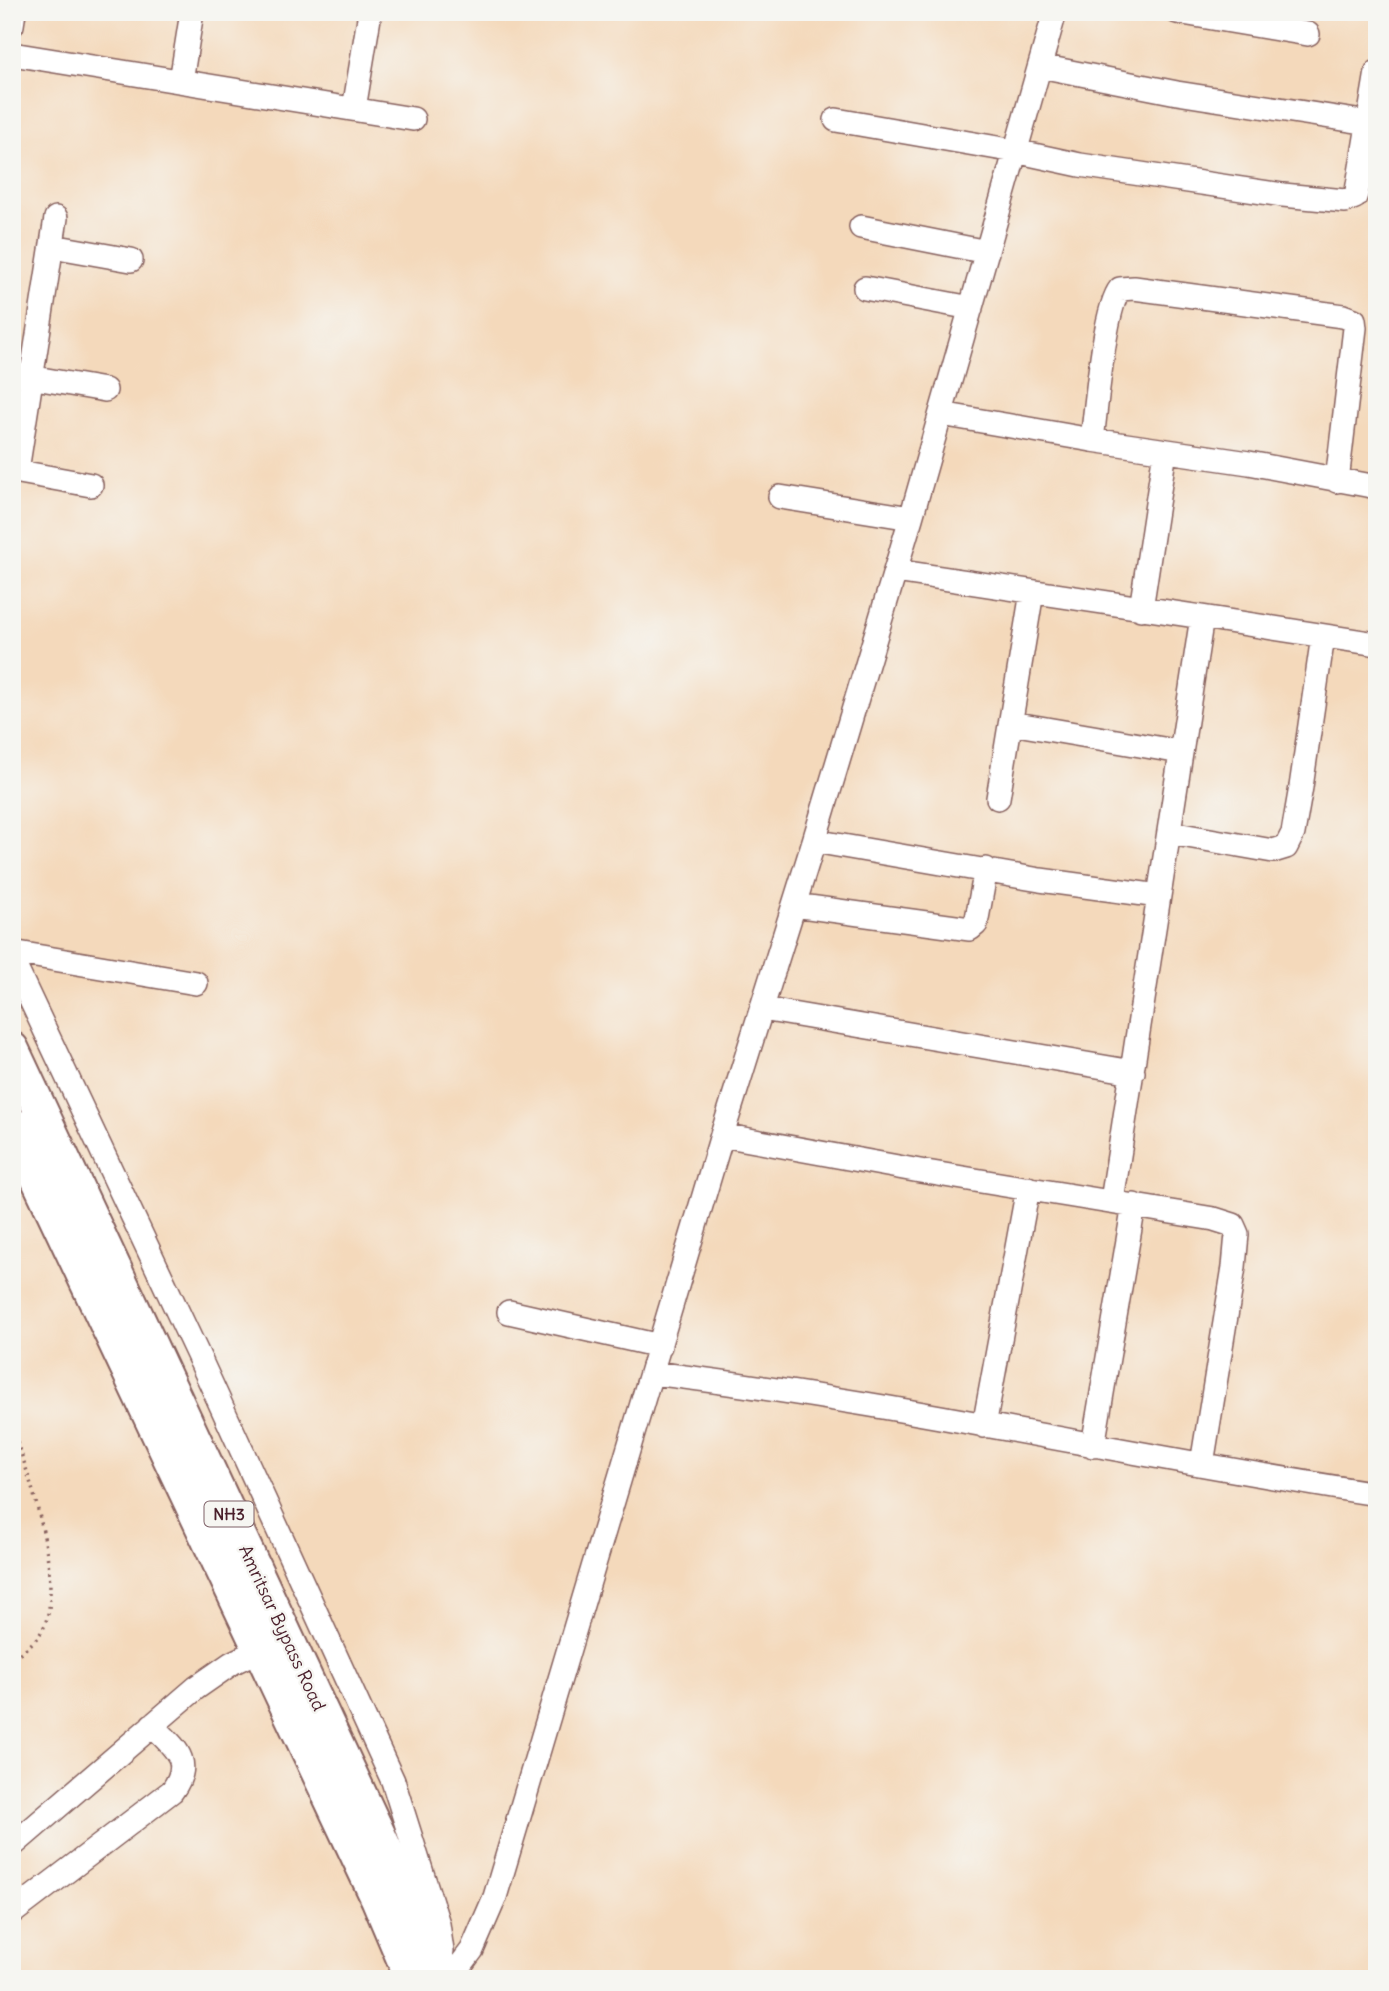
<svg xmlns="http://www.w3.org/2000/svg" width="1389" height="1991" font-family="Delius,sans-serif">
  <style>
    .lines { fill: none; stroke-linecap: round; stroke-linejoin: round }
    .minor-casing { stroke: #86605d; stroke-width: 26 }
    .highway-casing { stroke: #86605d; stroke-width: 37 }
    .path { stroke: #86605d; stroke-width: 3.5; stroke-dasharray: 2 5; stroke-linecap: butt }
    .minor { stroke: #fff; stroke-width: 23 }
    .highway { stroke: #fff; stroke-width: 33 }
    .labels { text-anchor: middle; stroke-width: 5; stroke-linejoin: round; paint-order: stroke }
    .shield { fill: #f6f6f2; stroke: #7e6067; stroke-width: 2 }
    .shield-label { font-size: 16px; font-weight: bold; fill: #4a1f2b }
    .street-label { font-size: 18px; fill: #4a1f2b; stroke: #f6f6f2 }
  </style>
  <rect width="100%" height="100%" fill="#f6f6f2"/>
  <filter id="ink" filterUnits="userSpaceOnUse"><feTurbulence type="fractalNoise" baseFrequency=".0143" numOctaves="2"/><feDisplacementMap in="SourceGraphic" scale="14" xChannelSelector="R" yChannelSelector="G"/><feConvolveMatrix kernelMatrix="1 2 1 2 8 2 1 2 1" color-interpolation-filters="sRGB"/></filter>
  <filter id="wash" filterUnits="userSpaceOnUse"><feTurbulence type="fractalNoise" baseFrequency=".00686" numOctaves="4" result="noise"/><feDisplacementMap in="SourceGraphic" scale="28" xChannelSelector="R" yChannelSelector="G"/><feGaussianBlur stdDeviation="1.57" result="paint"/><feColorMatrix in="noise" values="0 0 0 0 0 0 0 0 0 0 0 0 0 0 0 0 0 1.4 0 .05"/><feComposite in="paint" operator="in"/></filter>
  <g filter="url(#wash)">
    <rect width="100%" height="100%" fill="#f4d9bb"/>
  </g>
  <g filter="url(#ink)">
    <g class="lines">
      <defs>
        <path id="minor" d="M1177 12 1308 34
          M12 25 14 12
          M12 54 413 119
          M1040 66 1177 93 1369 123
          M181 81 192 12
          M354 109 370 12
          M836 120 1015 151 1080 165 1283 195 1345 201 1355 197 1357 191 1377 72
          M861 227 987 252
          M52 246 131 260
          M865 288 971 308
          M12 374 105 390
          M941 414 1092 440 1249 463 1377 487
          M1092 440C1096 410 1104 308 1120 289L1134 288 1343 316 1354 320 1355 328 1337 481
          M14 471 91 485
          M12 472 18 464 56 218
          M780 497 911 518
          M895 571 1202 617
          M1141 609 1165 451
          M1011 723 1181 752
          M998 798 1032 592
          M1170 833 1273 851 1286 847 1293 833 1301 787 1323 636
          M814 841 1040 880 1159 896
          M794 905 970 929 976 924 986 869
          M12 952 196 983
          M12 960 198 1355 393 1781 438 1924 442 1951
          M762 1009 1133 1072
          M722 1135 920 1171 1214 1219 1233 1225 1237 1234 1234 1267 1202 1464
          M1112 1201 1202 617 1377 644
          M509 1312 660 1346
          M652 1373C896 1402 1135 1457 1377 1494
          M984 1426 1028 1188
          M1093 1446 1134 1205
          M12 1846 196 1688 232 1663 271 1644
          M12 1913 172 1791C195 1760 173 1747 152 1725
          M450 1979 472 1950 495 1897 722 1135 814 841 911 518 1055 12"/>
        <path id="highway" d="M12 1049 446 1979
          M12 1124 378 1899 412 1979"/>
      </defs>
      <!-- minor casing -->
      <use href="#minor" class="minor-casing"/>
      <!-- highway casing -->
      <use href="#highway" class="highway-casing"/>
      <!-- path -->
      <path class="path" d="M12 1429C30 1474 65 1585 43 1629 37 1641 23 1651 12 1659"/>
      <!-- minor -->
      <use href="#minor" class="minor"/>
      <!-- highway -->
      <use href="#highway" class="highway"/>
    </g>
  </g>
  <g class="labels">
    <!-- shield labels -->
    <rect class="shield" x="204.5" y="1501.5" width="49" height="25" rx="5"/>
    <g class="shield-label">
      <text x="229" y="1520">NH3</text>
    </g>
    <!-- street labels -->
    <g class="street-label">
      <text transform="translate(282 1628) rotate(65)" y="6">Amritsar Bypass Road</text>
    </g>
  </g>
  <!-- margin -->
  <rect width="1389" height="1991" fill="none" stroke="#f6f6f2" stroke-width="42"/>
</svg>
